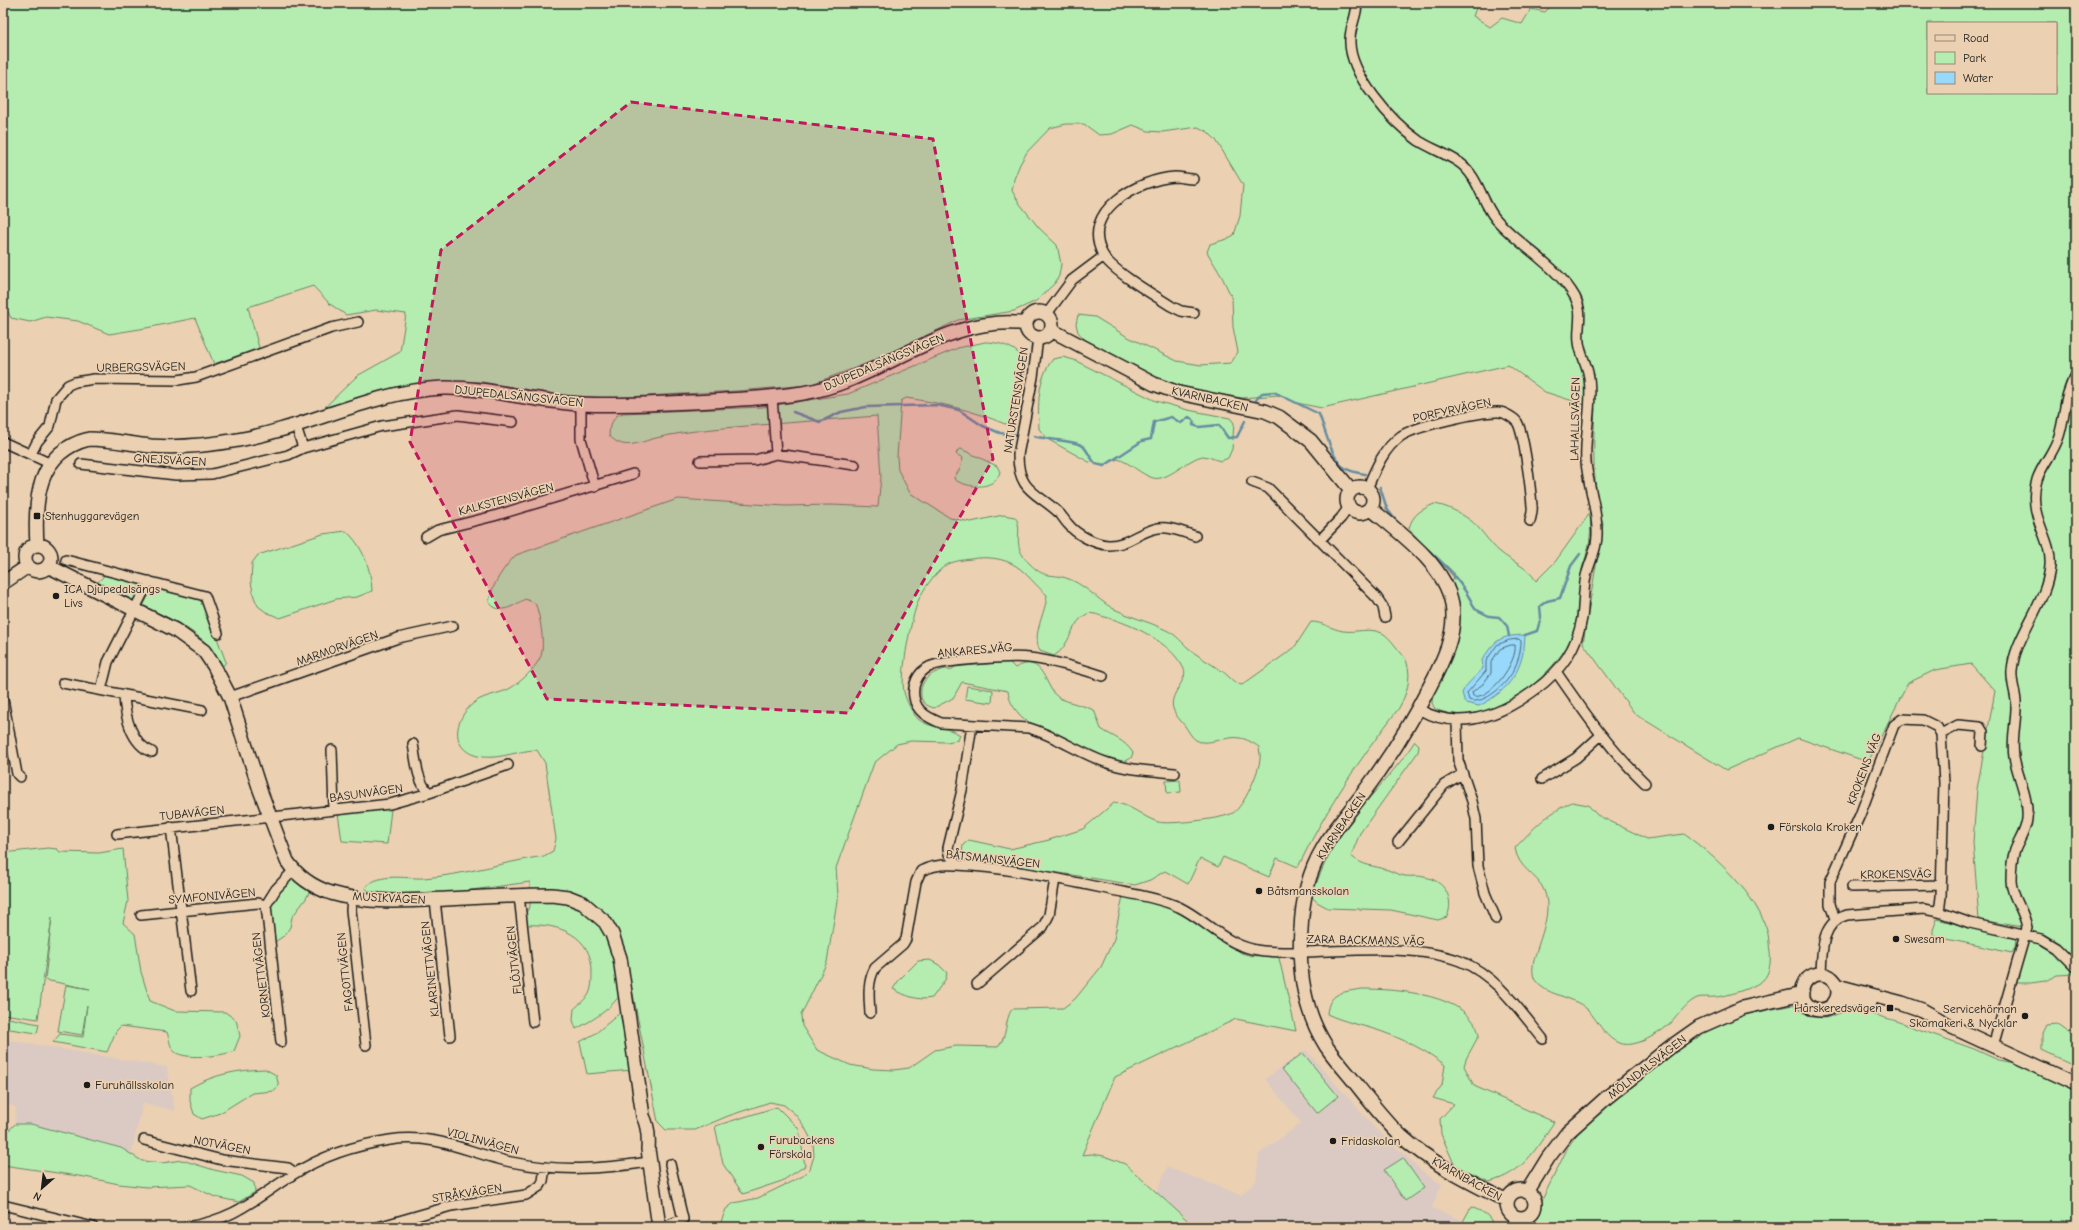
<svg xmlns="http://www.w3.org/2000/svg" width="2079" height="1230" font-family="'Comic Neue',sans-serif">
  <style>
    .built { fill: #dbcac3 }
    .green { fill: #b5edb0; stroke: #688466; fill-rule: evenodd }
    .water { fill: #98d8fa; stroke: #668da1 }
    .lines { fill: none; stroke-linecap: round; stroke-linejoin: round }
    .shore { stroke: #4e6775; stroke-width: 1 }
    .stream { stroke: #668da1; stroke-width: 2.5 }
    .street-casing { stroke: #1c1c1c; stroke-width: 12 }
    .secondary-casing { stroke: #1c1c1c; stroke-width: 16 }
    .street { stroke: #ebd1b2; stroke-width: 9 }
    .secondary { stroke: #ebd1b2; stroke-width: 13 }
    .marked { fill: #c2185b; fill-opacity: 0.2; stroke: #c2185b; stroke-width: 3; stroke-dasharray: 8 5; stroke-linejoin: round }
    .poi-dot { fill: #1c1c1c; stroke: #ebd1b2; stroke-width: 1.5 }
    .labels { text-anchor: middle; stroke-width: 3.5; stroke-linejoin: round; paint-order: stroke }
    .street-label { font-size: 12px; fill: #1c1c1c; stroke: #ebd1b2 }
    .poi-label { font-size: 12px; fill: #1c1c1c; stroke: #ebd1b2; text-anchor: start }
  </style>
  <rect width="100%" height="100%" fill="#ebd1b2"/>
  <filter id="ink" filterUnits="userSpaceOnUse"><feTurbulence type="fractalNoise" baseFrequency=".025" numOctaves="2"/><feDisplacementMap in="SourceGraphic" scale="8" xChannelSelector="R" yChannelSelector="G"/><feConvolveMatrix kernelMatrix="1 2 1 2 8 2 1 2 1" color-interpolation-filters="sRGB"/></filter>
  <g filter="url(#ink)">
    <!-- built -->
    <path class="built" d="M3 1039 167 1067 175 1111 143 1103 131 1154 121 1148 31 1124H15L16 1107 3 1103Z
      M1306 1050 1376 1129 1426 1174 1442 1184 1432 1208 1462 1220 1459 1227H1199L1156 1194 1167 1167 1241 1195 1256 1181 1259 1154 1301 1123 1265 1079Z"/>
    <!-- green -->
    <path class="green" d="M3 3H1478L1473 16 1490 27 1502 18 1522 24 1531 9 1545 12 1554 3H2076V974L2057 975 2045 981 2031 983H2015L2030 928 1979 920 1973 842 1977 789 1995 691 1971 664 1935 670 1908 683 1868 762 1798 738 1726 770 1635 714 1583 643 1603 524C1592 482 1593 450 1595 408L1545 392 1508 365 1322 408 1297 403 1278 395 1242 398 1197 391 1158 379 1088 343 1078 332 1076 324 1078 315 1095 317 1126 336 1177 361 1201 365 1231 363 1238 352 1233 327 1232 298 1222 277 1207 252 1210 244 1227 239 1234 235 1240 216 1243 185 1216 140 1208 132 1198 127 1162 132 1148 131 1133 125 1112 134 1099 135 1084 124H1066L1050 128 1027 152 1020 164 1014 179 1012 191 1020 204 1039 228 1057 245 1061 264 1059 276 1055 283 1036 301 1014 311 958 320 884 357 809 385 737 391 610 398 559 395 482 382H426L325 407 357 376 400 352 406 314 376 310 346 315 330 304 313 286 248 307 259 348 214 364 195 318 146 328 109 334 78 321 46 317 30 322 11 318 3 302V259L5 256 3 242ZM1928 23H2056V93H1928Z
      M985 342C998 342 1019 347 1024 362 1028 375 1015 409 1010 423L1005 424C972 410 942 403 906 398L901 401 897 457 898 470 910 493 950 518 971 522 1003 515 1015 517C1025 532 1009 544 1030 564 1045 579 1049 573 1066 578 1083 583 1097 599 1112 608 1129 617 1148 621 1166 630 1175 634 1180 640 1187 647 1197 656 1210 663 1222 671 1229 676 1233 683 1242 685L1294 648 1311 622C1323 622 1331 629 1343 631 1356 633 1369 627 1382 633 1387 635 1393 643 1397 648 1400 652 1406 658 1407 663 1412 679 1406 695 1399 708 1359 760 1327 807 1298 867L1277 858 1269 877 1223 857 1218 867 1200 858 1188 884 1165 871 1150 880 1135 885 1028 868 986 864 964 860 962 854 963 845 969 840 1010 849 1049 840 1083 829 1114 803C1131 804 1142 817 1158 822 1169 825 1223 819 1233 813 1244 806 1259 772 1260 759 1261 755 1259 751 1259 747 1253 743 1247 739 1240 738 1228 735 1205 747 1196 740 1191 737 1188 730 1185 726 1181 721 1176 716 1174 711 1166 695 1189 681 1184 669 1171 642 1132 624 1105 617 1100 616 1093 612 1087 614 1071 621 1071 646 1054 656L1040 651C1031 634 1046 613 1047 595 1036 586 1027 573 1016 566 1004 558 985 556 971 559 963 560 952 561 945 566 935 573 924 588 919 599 911 617 900 674 904 692 906 700 912 713 918 719 930 729 948 726 960 735L958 740 947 742 911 741 897 744 874 763 836 868 838 895 827 962 801 1015 802 1026 817 1050 850 1065 873 1069 894 1070 909 1068 935 1050 956 1046 998 1047C1008 1036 1004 1021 1012 1009L1063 1008 1075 999 1101 967 1114 939 1123 896 1160 905 1184 913 1223 938 1241 953 1253 956 1278 954 1296 1031 1236 1019 1115 1077 1082 1155 1092 1154 1104 1156 1125 1164 1195 1227H719L726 1209 734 1203 758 1198 803 1176 810 1169 814 1156 813 1143 804 1126 795 1114 784 1105 770 1102 728 1116 695 1130H666L658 1122 632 989C616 996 617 1001 606 1010 596 1018 587 1023 576 1029L573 1020 574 1009C578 1005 586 999 589 994 592 987 592 979 592 973 593 936 559 923 527 925L524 915 530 907V882C476 889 422 900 368 891L365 887C381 872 404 879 424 878 464 875 504 862 544 856L553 851 556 839 545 763 537 750C519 750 502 759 483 757 449 753 452 719 475 702 485 695 499 694 509 689 521 682 535 669 541 656 545 644 540 614 535 603L525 599C513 606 499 616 489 602 492 584 504 567 516 555L678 499 785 506 831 505 878 507 881 477 877 416C838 419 798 422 759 425 724 428 690 430 656 438 639 442 623 452 609 435L610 426 616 416 623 413 763 407 848 394 958 348Z
      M1063 357 1074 360 1156 401 1188 410 1230 418 1234 423 1232 449 1228 458 1221 461C1215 460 1208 456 1203 456 1188 458 1168 482 1153 478 1140 474 1131 463 1118 459L1106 464 1089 462 1049 440 1039 429C1038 405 1037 379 1053 359Z
      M961 449 997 466 1000 472C994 491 969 488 955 480L954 478 960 469 963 458 956 454 958 450Z
      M1434 504C1447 506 1459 512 1470 520 1480 527 1489 543 1500 552 1512 562 1528 567 1536 581L1555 562 1590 513C1591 526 1591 539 1587 552 1586 558 1583 563 1582 569 1578 591 1580 615 1572 635 1560 668 1513 706 1480 714 1466 718 1447 714 1435 709L1432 703 1433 694 1442 678 1457 638 1458 615 1451 584 1455 574C1440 558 1421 545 1409 528 1413 514 1421 510 1434 504Z
      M346 531C363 546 371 569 372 591L357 597 336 599 280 618 266 612 258 606 254 597 251 582 252 563 258 555 323 534Z
      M108 572 145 582 135 601 97 583Z
      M154 585 202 598 226 662 222 667C218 661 214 652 209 646 192 628 165 616 143 606Z
      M1009 662 1015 668C1045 651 1044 689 1059 698 1070 703 1083 705 1094 710L1101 729C1113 737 1125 740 1133 753L1131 758 1122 763C1096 756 1073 743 1049 731 1040 727 1030 724 1022 717 1014 709 1009 701 1008 691L962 682 953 698 934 708C927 706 922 703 921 696 919 680 932 672 946 669L951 671 954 667Z
      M967 686 993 690 992 703 965 699Z
      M1415 741 1419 745 1418 752 1360 833 1351 856C1364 867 1373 865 1388 870 1393 872 1399 875 1405 876 1411 877 1418 875 1424 877 1444 880 1455 898 1447 917L1438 920 1391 910 1328 908 1317 902 1312 897C1320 869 1336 838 1355 815 1375 790 1398 768 1415 741Z
      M1180 780 1181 792 1167 793 1166 781Z
      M1572 802 1588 805 1597 815 1647 839 1684 834C1715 856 1758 895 1768 934 1769 939 1769 946 1770 952 1771 961 1770 973 1763 980 1756 987 1725 997 1715 997 1709 998 1702 996 1697 998 1686 1003 1679 1014 1671 1023 1661 1032 1645 1042 1632 1044 1608 1048 1600 1022 1587 1009 1572 995 1545 996 1535 980 1524 960 1557 922 1544 890 1537 874 1518 869 1515 848 1535 827 1545 815 1572 802Z
      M391 809 387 844 342 841 338 813Z
      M48 848 57 849 60 852 99 853 123 849 128 901 123 923 135 934 141 972 150 1001 175 1011 225 1012 236 1020 240 1036 234 1051C223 1056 180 1061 173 1050 170 1046 169 1038 167 1032L121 1026 116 1031 107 1052 53 1042 60 1034 83 1037 87 1005 82 1035 58 1031 66 985 90 989 45 980 52 917 38 1019 3 1014V853Z
      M295 879 306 886 309 893 305 900 292 917 290 927 285 935 275 942 270 903 291 880Z
      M1937 919 2016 939 2015 947 2012 953 1933 936V930Z
      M930 960 939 965 947 973 945 980 932 998C918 1001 906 996 893 989L899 980 918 961Z
      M1362 989C1396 989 1471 994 1479 1035L1466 1059 1464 1066 1474 1086 1554 1122C1535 1150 1524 1173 1489 1182L1455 1166 1441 1134 1440 1119 1454 1104 1433 1098 1442 1085 1445 1065C1426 1050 1403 1039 1380 1031 1362 1025 1344 1022 1327 1014 1329 992 1343 992 1362 989Z
      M1793 1005 1811 1017 1826 1018 1843 1012 1856 1010 1893 1020 1974 1049 1998 1060 2019 1064 2076 1091V1227H1528L1540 1214 1542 1200 1568 1147 1587 1120 1672 1051 1723 1019Z
      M620 1013 632 1070 587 1074 580 1042 596 1033Z
      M3 1017 39 1024 37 1033 3 1028Z
      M2057 1024 2076 1038V1066L2042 1050V1033L2046 1025Z
      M1303 1053 1338 1096 1317 1113 1282 1069Z
      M265 1069 276 1075 279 1086 273 1091 252 1093 220 1113 202 1119 194 1114 190 1101V1088C214 1074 238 1070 265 1069Z
      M777 1107 799 1129 805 1166 782 1181 743 1194 723 1164 715 1126Z
      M15 1124H31L121 1148 142 1161 162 1163 182 1160 214 1170 242 1176 254 1183 255 1192 239 1202 215 1197 190 1185 147 1187 119 1184 85 1177 3 1165V1137Z
      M1403 1158 1424 1188 1405 1201 1384 1170Z
      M1471 1207C1482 1212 1491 1214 1493 1227H1460Z"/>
    <!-- water -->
    <path class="water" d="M1525 635C1524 669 1510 690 1479 706L1465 703 1462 693C1467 682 1476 677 1483 668L1482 660C1496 639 1499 636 1525 635Z"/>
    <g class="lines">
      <!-- shore -->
      <path class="shore" d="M1510 640 1519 639 1521 641C1521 651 1518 662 1513 671 1507 684 1483 706 1469 700L1467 693 1486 671V661L1497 645Z
        M1511 645H1515C1518 661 1490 701 1473 696L1472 692 1483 684 1491 673V662L1500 649Z"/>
      <!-- stream -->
      <path class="stream" d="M1256 400 1262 393 1274 392 1319 414C1324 427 1332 458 1342 466 1348 471 1357 473 1365 474
        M793 412 820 422 841 412 866 407 937 405 959 410 983 426 1000 433 1018 435
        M1034 436C1045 440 1076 440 1083 446 1087 450 1091 459 1096 464L1104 466 1142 441 1151 439 1154 422 1171 417 1181 423 1189 417 1194 421 1193 425 1199 427 1219 425 1228 438 1237 437 1245 421
        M1380 487 1387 509 1397 522
        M1420 543C1442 561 1464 583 1475 609L1489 616 1499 617 1507 626 1509 636
        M1525 635 1537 631 1541 617 1540 606 1547 601 1560 598 1571 566 1580 554"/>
      <defs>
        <path id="street" d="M1357 3C1357 16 1350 27 1350 39 1348 74 1393 123 1419 141 1432 149 1447 154 1460 163 1478 176 1482 202 1495 218 1518 245 1558 266 1575 297 1584 314 1577 325 1579 342 1580 354 1588 366 1589 378 1593 406 1584 434 1586 462 1588 485 1597 508 1597 531 1598 547 1590 561 1586 576 1583 590 1584 604 1582 618 1577 649 1560 672 1535 690 1500 716 1459 732 1418 709
          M1193 179C1187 179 1181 177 1175 177 1139 179 1079 211 1103 255 1112 271 1154 295 1171 306L1181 311 1194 313
          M1046 315 1072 280 1104 256
          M1038 338 1033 377 1018 455C1018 491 1036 492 1058 512 1062 515 1064 520 1068 524 1076 534 1094 544 1108 545 1125 546 1138 533 1154 529 1168 525 1182 532 1195 536
          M772 396 776 454
          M581 404V439L595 487
          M296 426 303 448
          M3 442 49 463
          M31 454 37 442 50 426 56 399 68 385 75 382 94 379 178 380 196 377 331 328 358 322
          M700 461 755 460 776 454 855 465
          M81 464 176 475 212 474 288 455 303 448 382 426 458 415 513 422
          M1252 482 1268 488 1377 598 1383 607 1385 617
          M1367 489C1375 470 1383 449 1401 436 1416 426 1480 411 1499 412 1504 412 1514 418 1517 422 1524 432 1531 492 1532 506 1533 511 1531 517 1530 521
          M426 537 438 530 494 516 633 474
          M1320 540 1341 518 1349 507
          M66 560 205 596 218 633
          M1557 673C1584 712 1610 750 1645 783
          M1103 676C1079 668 1055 661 1029 658 1014 656 941 660 929 667 918 672 912 685 914 697 916 712 929 718 941 723L1029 728C1056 736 1079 753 1105 762 1127 770 1151 771 1175 773
          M63 683 202 710
          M101 690 108 662 149 581
          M124 696C125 716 131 744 152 752
          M230 697 398 638 453 626
          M3 699 17 774 20 777
          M1457 721 1458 760 1472 801 1476 819 1478 866 1485 893 1496 919
          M1941 734 1958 725 1980 727 1983 732 1982 746
          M413 744C416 761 417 781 429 793
          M332 750 334 810
          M1542 779 1576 758 1601 735
          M171 827 191 991
          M117 834 390 804 429 793 508 765
          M1398 842 1444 785 1462 774
          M957 865 949 854 948 848 962 790 972 725
          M1852 887 1941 885
          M519 895 533 1022
          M352 897 351 910 366 1045
          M435 900 450 1036
          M266 905 281 1042
          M266 905 276 889 293 871
          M141 915 258 903 266 905
          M1835 919 1830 904V882L1860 815 1894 725 1902 719 1923 720 1937 727 1941 734 1944 783 1941 897 1939 912
          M1821 974C1822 951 1821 922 1847 915L1924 909 1939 912 1970 923 2041 939 2056 948 2076 968
          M977 984 1043 927 1049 915 1055 879
          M870 1013C869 998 867 982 875 968L903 944 906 939 916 882 921 871C932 865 945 864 957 865 1005 867 1060 879 1107 889 1131 894 1156 897 1179 907 1204 919 1224 943 1252 949 1268 953 1286 952 1302 952 1349 951 1417 944 1460 961 1496 975 1520 1011 1543 1039
          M1993 1046 2027 928C2025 911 2011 897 2011 880 2011 871 2012 859 2015 850 2019 840 2026 831 2027 819 2029 798 2018 778 2014 757 2011 738 2017 720 2016 701 2015 691 2011 681 2012 671 2014 637 2047 604 2050 566 2052 544 2037 526 2035 505 2031 472 2050 463 2059 436 2066 414 2063 396 2076 375
          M144 1140 222 1160 288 1168 295 1173
          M3 1205 93 1227
          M187 1227C236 1219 254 1199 294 1174 322 1156 357 1145 390 1140 437 1133 468 1153 511 1162 559 1172 602 1169 649 1162
          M378 1227 451 1206 526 1195 540 1186 543 1181 545 1167
          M664 1227 683 1219 670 1164"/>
        <path id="secondary" d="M1026 325a13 13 0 1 1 26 0a13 13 0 1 1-26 0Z
          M1051 330 1154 384 1179 393 1265 411 1279 417 1311 441 1351 490
          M1347 500a13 13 0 1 1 26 0a13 13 0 1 1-26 0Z
          M1370 508C1400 533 1445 565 1452 604 1457 633 1443 661 1430 686 1411 723 1389 759 1364 792 1350 811 1335 828 1323 848 1308 873 1302 901 1301 930 1298 971 1304 1011 1326 1046 1334 1058 1344 1069 1353 1080 1368 1099 1383 1119 1401 1136 1432 1164 1469 1182 1507 1201
          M37 545C34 500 37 452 89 439 110 439 130 444 151 446 179 448 210 445 238 440 307 428 372 391 443 388 490 387 535 402 582 404 625 406 669 403 712 401 742 399 773 398 803 393 881 381 944 313 1026 324
          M25 558a13 13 0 1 1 26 0a13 13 0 1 1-26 0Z
          M48 566 175 630 204 651 214 666 230 697 260 790 287 861C297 876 313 887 331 893 367 904 408 901 446 899 481 897 517 895 552 895L568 897 583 903 605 922 612 934 620 958 643 1116C648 1126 649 1137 648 1149L659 1227
          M3 583 28 566
          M1802 992a18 18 0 1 1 36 0a18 18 0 1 1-36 0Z
          M1837 986 1902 1003 1922 1010 1952 1027 2076 1084
          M1836 1001 1857 1000 1869 1003
          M1507 1204a14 14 0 1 1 28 0a14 14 0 1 1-28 0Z
          M1527 1192 1548 1158 1567 1133 1606 1098 1669 1048 1699 1027 1742 1008 1803 994"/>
      </defs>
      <!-- street casing -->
      <use href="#street" class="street-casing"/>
      <!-- secondary casing -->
      <use href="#secondary" class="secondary-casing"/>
      <!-- street -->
      <use href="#street" class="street"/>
      <!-- secondary -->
      <use href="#secondary" class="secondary"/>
    </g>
  </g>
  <!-- marked area -->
  <path class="marked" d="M631 102 933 139 993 459 848 713 547 699 410 442 441 250Z"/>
  <!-- markers -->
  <g class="poi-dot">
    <rect x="33" y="512" width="8" height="8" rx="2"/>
    <circle cx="56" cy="596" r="4"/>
    <circle cx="1771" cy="827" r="4"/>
    <circle cx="1259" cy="891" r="4"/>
    <circle cx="1896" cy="939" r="4"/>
    <rect x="1886" y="1004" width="8" height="8" rx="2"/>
    <circle cx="2025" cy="1016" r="4"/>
    <circle cx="87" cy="1085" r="4"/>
    <circle cx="1333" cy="1141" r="4"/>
    <circle cx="761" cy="1147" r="4"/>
  </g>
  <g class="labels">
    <!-- street labels -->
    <g class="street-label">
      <text transform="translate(884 362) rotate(-23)" y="4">DJUPEDALSÄNGSVÄGEN</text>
      <text transform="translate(141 367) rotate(-1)" y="4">URBERGSVÄGEN</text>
      <text transform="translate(519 396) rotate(6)" y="4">DJUPEDALSÄNGSVÄGEN</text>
      <text transform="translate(1210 399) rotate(13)" y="4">KVARNBACKEN</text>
      <text transform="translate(1016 400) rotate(-81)" y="4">NATURSTENSVÄGEN</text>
      <text transform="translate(1452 410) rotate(-12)" y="4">PORFYRVÄGEN</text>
      <text transform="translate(1575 419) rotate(-89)" y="4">LAHALLSVÄGEN</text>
      <text transform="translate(170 460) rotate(3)" y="4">GNEJSVÄGEN</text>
      <text transform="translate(506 499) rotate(-15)" y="4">KALKSTENSVÄGEN</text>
      <text transform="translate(337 648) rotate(-19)" y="4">MARMORVÄGEN</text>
      <text transform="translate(975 650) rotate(-5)" y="4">ANKARES VÄG</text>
      <text transform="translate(1864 769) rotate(-69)" y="4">KROKENS VÄG</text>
      <text transform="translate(366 793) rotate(-8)" y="4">BASUNVÄGEN</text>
      <text transform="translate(192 813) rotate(-6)" y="4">TUBAVÄGEN</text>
      <text transform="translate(1341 826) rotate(-56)" y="4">KVARNBACKEN</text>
      <text transform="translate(993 859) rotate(6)" y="4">BÅTSMANSVÄGEN</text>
      <text transform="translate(1896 874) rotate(-1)" y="4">KROKENSVÄG</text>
      <text transform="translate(212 896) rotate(-5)" y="4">SYMFONIVÄGEN</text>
      <text transform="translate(389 898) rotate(3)" y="4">MUSIKVÄGEN</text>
      <text transform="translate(1366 940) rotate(1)" y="4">ZARA BACKMANS VÄG</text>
      <text transform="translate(514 960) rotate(-96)" y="4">FLÖJTVÄGEN</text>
      <text transform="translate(430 969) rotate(-96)" y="4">KLARINETTVÄGEN</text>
      <text transform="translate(345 972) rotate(-96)" y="4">FAGOTTVÄGEN</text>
      <text transform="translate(261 975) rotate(-97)" y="4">KORNETTVÄGEN</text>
      <text transform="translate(1647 1067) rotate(-38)" y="4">MÖLNDALSVÄGEN</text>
      <text transform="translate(483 1141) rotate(15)" y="4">VIOLINVÄGEN</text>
      <text transform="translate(222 1145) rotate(11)" y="4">NOTVÄGEN</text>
      <text transform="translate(1467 1179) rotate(29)" y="4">KVARNBACKEN</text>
      <text transform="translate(467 1193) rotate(-9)" y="4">STRÅKVÄGEN</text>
    </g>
    <!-- poi labels -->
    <g class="poi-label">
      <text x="45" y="520">Stenhuggarevägen</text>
      <text x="64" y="593">ICA Djupedalsängs<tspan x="64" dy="14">Livs</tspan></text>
      <text x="1779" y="831">Förskola Kroken</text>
      <text x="1267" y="895">Båtsmansskolan</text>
      <text x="1904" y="943">Swesam</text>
      <text x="1882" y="1012" text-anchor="end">Hårskeredsvägen</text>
      <text x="2017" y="1013" text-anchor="end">Servicehörnan<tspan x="2017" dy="14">Skomakeri &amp; Nycklar</tspan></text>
      <text x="95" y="1089">Furuhällsskolan</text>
      <text x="769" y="1144">Furubackens<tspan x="769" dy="14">Förskola</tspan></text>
      <text x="1341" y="1145">Fridaskolan</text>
    </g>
  </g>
  <!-- margin -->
  <rect width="2079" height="1230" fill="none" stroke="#ebd1b2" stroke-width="16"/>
  <rect x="8" y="8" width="2063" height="1214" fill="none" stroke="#1c1c1c" stroke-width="1.5" filter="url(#ink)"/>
  <!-- legend -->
  <rect x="1927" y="22" width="130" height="72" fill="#ebd1b2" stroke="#988976"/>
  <rect x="1935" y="35" width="20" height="6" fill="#ebd1b2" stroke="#988976"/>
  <text x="1963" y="42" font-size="12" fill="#1c1c1c">Road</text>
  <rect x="1935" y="52" width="20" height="12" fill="#b5edb0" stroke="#988976"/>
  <text x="1963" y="62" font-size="12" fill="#1c1c1c">Park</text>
  <rect x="1935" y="72" width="20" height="12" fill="#98d8fa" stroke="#988976"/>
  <text x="1963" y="82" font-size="12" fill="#1c1c1c">Water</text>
  <!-- north arrow -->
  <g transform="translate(42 1188) rotate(208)" stroke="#ebd1b2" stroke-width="3" paint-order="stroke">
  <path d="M0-3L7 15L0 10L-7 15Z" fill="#1c1c1c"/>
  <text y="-6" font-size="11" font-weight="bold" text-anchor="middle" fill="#1c1c1c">N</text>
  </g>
</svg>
